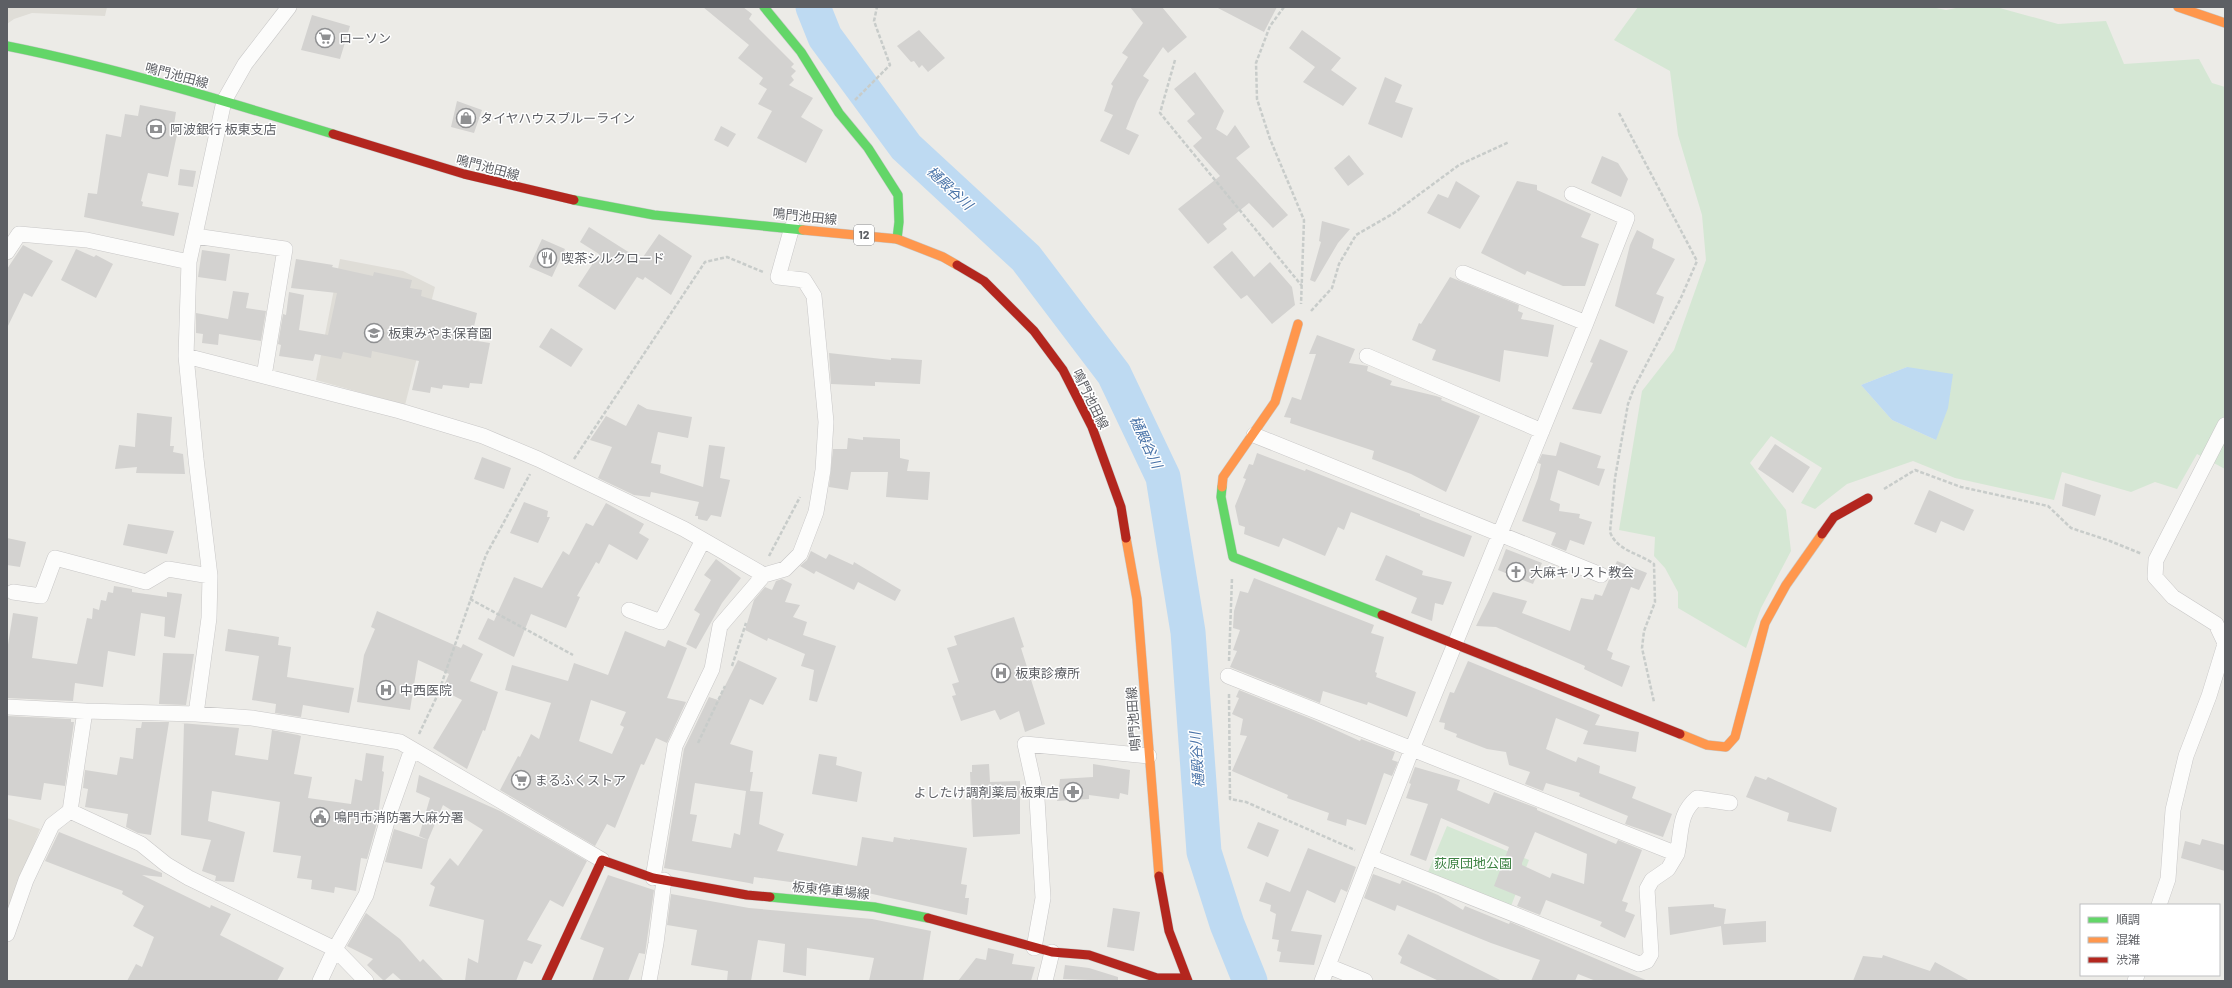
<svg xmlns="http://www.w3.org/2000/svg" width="2232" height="988" font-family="Barlow,'Noto Sans JP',sans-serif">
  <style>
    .education { fill: #dfddd7 }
    .green { fill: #d5e7d4; fill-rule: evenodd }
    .water { fill: #bedaf2 }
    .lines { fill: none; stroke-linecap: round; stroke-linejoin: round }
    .river { stroke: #bedaf2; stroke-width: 35 }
    .building { fill: #d3d2d0; fill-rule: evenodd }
    .street-casing { stroke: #c8c7c7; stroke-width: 16 }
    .fast-casing { stroke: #c8c9c9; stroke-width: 10 }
    .slow-casing { stroke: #c8c9c9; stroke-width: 10 }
    .jam-casing { stroke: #c8c9c9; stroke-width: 10 }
    .path { stroke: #c8ccca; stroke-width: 2.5; stroke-dasharray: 4 2; stroke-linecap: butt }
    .street { stroke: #fcfcfb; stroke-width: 15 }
    .fast { stroke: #63d668; stroke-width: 9 }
    .slow { stroke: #ff974d; stroke-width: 9 }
    .jam { stroke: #b3261e; stroke-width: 9 }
    .labels { text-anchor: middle; stroke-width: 3; stroke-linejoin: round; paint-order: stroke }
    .shield { fill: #fff; stroke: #8e8f92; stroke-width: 1 }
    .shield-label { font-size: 12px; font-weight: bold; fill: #5d5f64 }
    .poi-label { font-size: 13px; fill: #5d5f64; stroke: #fff; text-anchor: start }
    .street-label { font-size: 13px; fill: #5d5f64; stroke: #fff }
    .park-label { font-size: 13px; fill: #3d8243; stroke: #fff }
    .water-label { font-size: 14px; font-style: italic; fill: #4973a8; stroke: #fff }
  </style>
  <rect width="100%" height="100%" fill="#ecebe7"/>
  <!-- education -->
  <path class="education" d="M7 7H107L105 16 32 13 14 19 7 24Z
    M340 259 403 271 435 287 405 405 316 380Z
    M7 818 40 829 7 914Z"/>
  <!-- green -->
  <path class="green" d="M1638 7H1931L1946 10 1961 7H1996L2058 24 2106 21 2124 64 2199 59 2212 83 2225 87V469L2197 454 2177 489 2155 482 2131 492 2062 472 2054 500 1955 478 1913 461 1847 484 1815 509 1801 503 1822 468 1771 436 1750 463 1786 510 1791 551 1761 608 1746 648 1678 608V592L1665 568 1654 556 1655 537 1619 530 1642 391 1674 350 1706 260 1702 215 1678 135 1670 71 1614 40ZM1907 367 1936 440 1892 420 1861 385Z
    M1447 826 1529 860 1511 906 1428 872Z"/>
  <!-- water -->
  <path class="water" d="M1907 367 1953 374 1948 408 1936 440 1892 420 1861 385Z"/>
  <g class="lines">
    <!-- river -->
    <path class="river" d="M813 7 825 37 906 147 1026 258 1114 374 1163 477 1188 632 1204 852 1227 924 1250 981"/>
  </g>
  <!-- building -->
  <path class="building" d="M703 7H743L752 14 749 19 794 64 791 67 796 71 791 76 794 80 789 85 813 98 801 117 823 130 806 163 757 138 772 111 758 104 767 89 759 84 763 78 738 58 749 45Z
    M1130 7H1162L1187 37 1168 53 1163 47 1143 76 1149 80 1137 101 1126 129 1139 135 1129 155 1100 141 1113 115 1104 111 1113 86 1111 84 1128 57 1122 53 1143 23Z
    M1216 7H1277L1264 32Z
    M312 15 350 26 340 59 301 50Z
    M919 30 945 58 928 72 922 65 919 68 914 61 911 62 897 46Z
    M1302 30 1341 58 1331 70 1357 88 1343 106 1303 82 1315 67 1289 48Z
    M1195 72 1224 111 1216 129 1227 136 1235 125 1250 147 1236 158 1288 215 1273 228 1249 203 1223 224 1227 229 1208 244 1178 209 1220 176 1193 146 1202 138 1187 121 1195 114 1174 89Z
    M1385 77 1402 85 1395 102 1413 108 1402 138 1368 124Z
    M457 101 482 110 474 133 451 127Z
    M140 105 176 112 174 125H179L168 177 148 173 141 201 143 202 142 206 179 213 174 236 84 217 88 193 97 194 106 134 121 137 125 114 138 116Z
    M721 126 736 134 728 147 714 140Z
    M1349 155 1364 174 1348 186 1334 168Z
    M1602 156 1618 163 1628 179 1621 197 1591 183Z
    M180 169 196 171 193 187 178 185Z
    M1456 181 1480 196 1460 229 1427 213 1438 194 1448 198Z
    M1517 181 1537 185V190L1591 214 1581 237 1599 244 1585 286H1563L1527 271 1525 275 1481 253Z
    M1322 221 1350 229 1338 243 1315 282 1310 280 1321 242 1319 241Z
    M589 227 641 260 659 234 692 256 671 295 645 277 643 280 637 277 615 310 578 286 599 254 580 242Z
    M1637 230 1654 239 1652 248 1675 259 1656 294 1664 297 1654 324 1615 306 1630 245Z
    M542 239 565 249 552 277 529 267Z
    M23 245 53 261 32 297 24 293 7 328V269Z
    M76 249 94 257 96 255 113 264 96 298 61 280Z
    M202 250 230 254 226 281 198 277Z
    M1232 251 1254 277 1270 262 1292 287 1295 305 1272 324 1247 295 1241 299 1213 267Z
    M296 259 333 265 332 267 373 276 374 272 412 280 410 288 422 290 421 296 477 313 471 340 490 343 482 384 470 383 469 388 443 385 442 389 431 387 430 393 412 390 419 361 372 351 371 358 343 352 341 359 315 354 313 361 279 356 281 345 278 344 283 314 286 315 289 292 304 295 299 330 328 335 337 293 291 288Z
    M1450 277 1519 305 1518 311 1523 313 1521 319 1554 325 1548 357 1504 350 1500 382 1432 360 1436 350 1412 340 1419 323 1421 324Z
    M233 291 249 293 246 308 266 311 261 341 219 334 218 345 202 343 203 334 196 333V313L228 319Z
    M551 328 583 349 571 367 539 347Z
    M1317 335 1355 349 1349 363 1368 366 1367 371 1392 381 1390 385 1436 396 1442 398 1441 400 1480 416 1446 492 1411 474 1372 459 1374 451 1290 423 1291 418 1284 417 1292 397 1301 400 1316 354H1309Z
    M1600 339 1628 351 1601 414 1572 409 1593 363 1590 362Z
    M829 353 891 360V358L922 360 920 384 875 382V386L831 384Z
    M638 404 647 409 692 417 688 438 658 432 651 463 661 465 660 473 703 487 709 445 725 447 720 478 730 480 721 517 711 515 707 521 698 519V516H695L699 502 651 492 650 497 634 495 598 478 612 447 590 440 606 416 626 426Z
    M137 413 172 417 170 446H174L173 452 183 454 185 474 136 473 137 467 115 469 119 445 135 447Z
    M863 437 900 439V458L909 460 907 471 930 472 928 500 886 497 888 472H851L848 490 829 487 833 449H847L848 438 863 440Z
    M1560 442 1601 456 1597 468 1605 469 1599 486 1558 470 1550 500 1560 504 1559 511 1580 514 1579 518 1592 522 1584 545 1570 540 1566 551 1551 545 1556 533 1522 521 1538 478 1541 464 1538 463 1542 454 1556 456Z
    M1775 444 1810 467 1793 493 1758 469Z
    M1257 453 1305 471 1306 469 1420 514V516L1472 536 1464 557 1351 512 1344 530 1338 527 1325 556 1283 538 1279 547 1244 534 1245 527 1239 525 1235 506 1246 479 1243 478 1249 464 1253 465Z
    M482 457 511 468 504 489 474 479Z
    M2065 483 2101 495 2095 516 2062 506Z
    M1929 490 1974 510 1964 531 1941 521 1936 533 1914 524Z
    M524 502 548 511 547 517H550L538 543 510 533Z
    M606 503 644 524 639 533 649 539 637 560 609 544 599 564 596 562 577 596 580 597 566 628 531 614 514 657 478 639 488 618 494 621 514 577 542 588 563 551 569 555 586 523 593 526Z
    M128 524 174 531 167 554 123 545Z
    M7 538 26 542 20 567 7 565Z
    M1506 549 1542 563 1533 584 1498 570Z
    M811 551 826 559 829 554 853 565 854 562 901 590 895 601 858 582 854 590 816 571 814 574 800 566 807 560Z
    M1386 555 1423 571 1422 575 1452 582 1443 605 1435 603 1432 621 1411 613 1417 598 1375 580Z
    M716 559 741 578 722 603 696 649 686 644 700 614 694 610 711 580 704 575Z
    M1617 561 1647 573 1639 590 1631 587 1607 650 1613 653 1611 659 1630 666 1622 687 1584 669 1585 666 1496 627 1476 626 1493 592 1527 601 1522 613 1570 631 1581 598 1593 600 1595 594 1602 596Z
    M1254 578 1374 625 1371 633 1384 637 1375 672 1377 673 1376 677 1416 692 1407 717 1368 702 1367 705 1323 691 1320 703 1230 667 1237 651 1233 650 1240 630 1233 628 1234 611 1240 591 1248 593Z
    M782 579 792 584 785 602 800 605 793 617 807 622 803 635 836 646 817 702 809 700 814 670 801 666 805 654 768 638 767 641 745 630 754 600 765 587 772 590 776 581Z
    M114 586 132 589V592L167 597V592L182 594 175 638 164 636 165 617 141 613 135 656 108 651 103 687 75 683 73 701 7 698V651L13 613 38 617 32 658 77 664 87 618 92 619 93 608 99 610 101 600 106 601 108 592 113 593Z
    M377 611 461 648 463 644 483 654 470 681 498 692 485 731 483 730 467 769 433 748 462 700 442 690 449 674 418 660 410 710 357 702 364 655 375 629 371 627Z
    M1014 617 1024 647 1021 648 1045 724 1025 732 1019 711 1000 720 995 710 961 721 952 696 956 695 952 684 959 682 947 648 957 645 954 636Z
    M228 629 279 637 278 645 291 647 287 677 354 688 349 713 303 705 301 717 275 713 276 704 252 700 259 656 225 651Z
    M625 631 665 647 668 640 687 648 667 698 686 702 667 743 656 738 644 765 641 764 615 828 607 824 595 846 500 790 518 756 520 757 531 734 539 739 551 703 505 690 512 665 568 681 574 663 608 675ZM591 700 626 712 620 725 624 727 612 754 579 741Z
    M163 653 194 654 186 705 159 704Z
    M738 660 777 678 763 705 750 699 730 744 753 751 750 772H753L750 791 763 792 759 824 784 834 777 851 857 866 862 837 893 842 894 837 910 840V839L967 848 961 884 967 885 965 898H969L967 915 868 893 754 877 753 884 749 883 664 868 684 749 709 697 718 700ZM695 783 746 791 740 835 734 833 731 848 692 841 697 815 690 814Z
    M1468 661 1600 715 1595 725 1639 732 1636 752 1583 744 1588 731 1556 718 1546 749 1576 762 1578 757 1600 766 1599 773 1636 787 1632 798 1672 814 1663 837 1625 824 1628 816 1579 796 1580 793 1546 783 1543 791 1525 784 1530 772 1509 765 1506 752 1487 749 1456 737 1457 734 1444 729 1445 723 1439 722 1450 692 1454 693Z
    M1239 690 1314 720 1360 741 1361 739 1395 752 1392 760 1398 762 1392 776 1384 773 1366 825 1347 819 1346 826 1327 820 1329 813 1287 798 1288 795 1232 771 1247 736 1240 735 1243 719 1232 714 1239 698 1236 697Z
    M7 716 71 719V722H74L65 786 44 783 41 800 7 795Z
    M142 722H169L151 835 138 833 126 827 128 814 85 807 88 789 83 788 85 770 117 775 120 757 133 759 136 728H141Z
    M181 723 239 728 235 755 268 760 272 730 298 735 301 736 294 774 312 777 308 798 351 804 355 779 362 781 366 753 384 756 382 771 384 772 377 823 367 859 361 858 356 891 335 887 334 893 311 889 312 880 297 878 301 856 273 852 280 802 212 791 208 821 245 832 234 882 215 881 216 876 202 871 211 840 181 835 184 723Z
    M819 754 837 757 836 765 862 772 857 802 812 794Z
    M989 764 990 782 1020 781V834L973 837 970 772H972V765Z
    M1093 764 1130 770 1128 795 1120 793 1119 799 1089 795V799L1057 801 1060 779 1093 777Z
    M1415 767 1460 780 1457 790 1489 804 1494 792 1537 808V810L1616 844 1618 840 1642 850 1622 901 1628 903 1625 911 1635 915 1625 938 1600 926 1602 922 1546 900 1540 915 1517 906 1521 897 1494 886 1509 847 1441 818 1426 861 1410 855 1428 804 1406 798 1411 784 1409 783ZM1535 832 1587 854 1584 884 1552 873 1550 878 1522 865V863Z
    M419 775 500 811 587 861 563 907 550 900 527 940 542 945 532 964 524 961 516 981H465L468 958 478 963 484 920 429 906 435 887 430 884 450 858 458 866 483 830 443 805 428 840 419 836 430 798 416 792Z
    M1755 776 1766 780 1768 777 1837 808 1831 832 1787 821 1789 813 1746 797Z
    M1258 822 1279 830 1268 857 1247 848Z
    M394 829 428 840 422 869 385 862Z
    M59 832 162 873V877L142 875 210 908 211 905 231 914 220 935 284 968 277 981H127L136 964 142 967 154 937 133 926 144 906 122 894 123 891 45 861Z
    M2202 839 2225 845V871L2181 858 2185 841 2200 845Z
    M1308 848 1356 867 1347 892 1341 889 1335 903 1307 890 1291 931 1322 935 1314 965 1279 962 1281 952 1277 951 1279 940 1272 939 1276 914 1270 911 1271 905 1259 901 1266 882 1290 892Z
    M1373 874 1400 884 1402 880 1438 895 1463 910 1465 906 1509 924 1510 922 1648 981H1596L1578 974 1575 981H1531L1540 960 1491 943 1397 905 1395 911 1364 898Z
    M608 875 654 890 645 954 639 953 628 981H592L604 948 580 939Z
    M671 894 749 908 872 919 931 931 923 981H869L874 958 807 948 806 976 783 972 785 944 758 940 751 981H727L728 971 691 965 697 930 667 925Z
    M1714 904V907L1726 909 1724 924 1766 921V942L1723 945 1721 926 1670 935 1668 907Z
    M1113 908 1140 912 1134 951 1107 947Z
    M366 913 400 939 420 962 423 959 444 981H402L393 973 384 981 367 965 373 959 347 946Z
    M1408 934 1502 981H1439L1400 963 1402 957 1398 954Z
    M988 948 1014 954 1012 964 1035 967 1031 981H958L976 958 986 960Z
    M1883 955 1930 971 1935 962 1970 981H1853L1863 956 1882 958Z
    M1065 965 1089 968 1118 977V981L1063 979Z"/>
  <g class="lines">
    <defs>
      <path id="street" d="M195 236 285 249 264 376
        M7 252 19 234 87 240 189 262
        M1463 273 1586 323
        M186 356 400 411 483 436 538 459 684 529 764 575
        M1367 356 1542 431
        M2225 425 2156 560 2155 577 2173 597 2216 624 2225 643
        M1254 435 1601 575
        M13 592 41 596 55 558 146 582 168 569 210 576
        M629 610 661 622 703 540
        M1228 676 1677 854C1682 832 1678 814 1697 798L1730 803
        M7 707 85 711 196 714 252 718 400 742 602 860
        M196 714 209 618 210 576 196 459 186 356 189 262 224 101 245 64 289 7
        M70 811 141 844 167 865 189 878 335 949 366 981
        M1370 857 1639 964 1647 961 1651 954 1647 889 1652 880 1668 869 1677 854
        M653 878 675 746 712 669 720 626 764 575 785 569 800 554 816 512 823 470 826 422 814 296 804 280 778 277 792 227
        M2159 905 2168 879 2173 810 2186 756 2209 696 2225 644
        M7 934 26 880 52 825 70 811 85 711
        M1034 948 1043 898 1037 799 1025 744 1149 756
        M1328 966 1365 981
        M320 981 335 949 366 895 390 811 412 749
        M649 981 656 943 664 880
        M1045 981 1052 952
        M1322 981 1412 749 1586 323 1627 218 1572 194
        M2135 981 2137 975"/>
      <path id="fast" d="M764 7 801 52 839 113 868 148 898 195 899 222 897 239
        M7 46C117 68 225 101 333 134
        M574 200 654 215 803 230
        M1222 487 1221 497 1233 557 1382 615
        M770 897 874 907 928 918"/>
      <path id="slow" d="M2178 7 2225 23
        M803 230 897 239 943 257 957 265
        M1222 487 1223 477 1275 402 1298 324
        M1126 538 1137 599 1159 876
        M1680 734 1707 745 1726 747 1735 737 1765 623 1786 585 1822 534"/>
      <path id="jam" d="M333 134 464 174 574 200
        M957 265 984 281 1034 331 1063 370 1092 427 1121 507 1126 538
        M1822 534 1834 517 1868 498
        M1382 615 1680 734
        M1159 876 1169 931 1188 981
        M928 918 1052 952 1089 955 1157 978H1186
        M546 981 602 860 653 878 747 895 770 897"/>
    </defs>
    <!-- street casing -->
    <use href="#street" class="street-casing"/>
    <!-- fast casing -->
    <use href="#fast" class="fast-casing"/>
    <!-- slow casing -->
    <use href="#slow" class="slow-casing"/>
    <!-- jam casing -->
    <use href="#jam" class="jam-casing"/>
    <!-- path -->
    <path class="path" d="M1284 7 1270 26 1256 63 1257 99 1270 139 1304 220 1301 304
      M1175 60 1160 113 1302 286
      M855 100 890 65 874 21 877 7
      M1619 113 1697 261 1680 300 1634 388 1628 404 1615 478 1610 532C1617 551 1639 553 1654 564L1655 602 1644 631 1642 648 1654 702
      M1311 311 1332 288 1339 264 1356 235 1394 213 1459 165 1509 142
      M574 459 705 262 727 257 763 272
      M1884 489 1915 470 1961 487 2048 506 2071 528 2110 541 2142 554
      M769 556 800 497
      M470 599 573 655
      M1229 661 1232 578
      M732 666 746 623
      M1229 694 1230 799 1246 802 1355 850
      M419 734 438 694 486 555 530 474
      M698 743 725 686"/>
    <!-- street -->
    <use href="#street" class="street"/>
    <!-- fast -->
    <use href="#fast" class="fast"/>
    <!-- slow -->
    <use href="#slow" class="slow"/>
    <!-- jam -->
    <use href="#jam" class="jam"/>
  </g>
  <!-- icons -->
  <defs>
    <symbol id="supermarket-ring" viewBox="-11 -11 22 22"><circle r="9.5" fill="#fff" stroke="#8f9092" stroke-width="1.5"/><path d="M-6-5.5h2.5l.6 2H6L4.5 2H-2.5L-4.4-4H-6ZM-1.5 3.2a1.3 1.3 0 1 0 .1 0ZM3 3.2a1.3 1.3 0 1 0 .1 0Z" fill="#8f9092"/></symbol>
    <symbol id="shop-ring" viewBox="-11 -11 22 22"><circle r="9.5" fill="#fff" stroke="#8f9092" stroke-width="1.5"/><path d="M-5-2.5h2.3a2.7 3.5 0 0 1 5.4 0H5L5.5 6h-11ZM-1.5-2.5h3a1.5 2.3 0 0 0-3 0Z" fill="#8f9092"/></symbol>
    <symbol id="bank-ring" viewBox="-11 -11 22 22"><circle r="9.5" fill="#fff" stroke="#8f9092" stroke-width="1.5"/><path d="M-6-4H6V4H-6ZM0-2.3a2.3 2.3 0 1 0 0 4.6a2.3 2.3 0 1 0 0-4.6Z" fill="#8f9092"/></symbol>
    <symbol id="restaurant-ring" viewBox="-11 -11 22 22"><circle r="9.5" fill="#fff" stroke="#8f9092" stroke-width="1.5"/><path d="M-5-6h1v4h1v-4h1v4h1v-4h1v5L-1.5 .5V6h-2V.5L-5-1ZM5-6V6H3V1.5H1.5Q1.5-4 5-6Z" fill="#8f9092"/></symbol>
    <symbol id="school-ring" viewBox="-11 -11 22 22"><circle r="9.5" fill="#fff" stroke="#8f9092" stroke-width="1.5"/><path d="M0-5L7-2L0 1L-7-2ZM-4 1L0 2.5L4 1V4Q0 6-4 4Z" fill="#8f9092"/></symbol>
    <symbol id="church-ring" viewBox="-11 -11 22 22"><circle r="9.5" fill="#fff" stroke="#8f9092" stroke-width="1.5"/><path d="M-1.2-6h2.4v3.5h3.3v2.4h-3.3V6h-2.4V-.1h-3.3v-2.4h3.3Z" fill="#8f9092"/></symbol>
    <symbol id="hospital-ring" viewBox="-11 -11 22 22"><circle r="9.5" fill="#fff" stroke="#8f9092" stroke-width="1.5"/><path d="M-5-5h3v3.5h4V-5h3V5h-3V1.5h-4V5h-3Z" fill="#8f9092"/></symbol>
    <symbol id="pharmacy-ring" viewBox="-11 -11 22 22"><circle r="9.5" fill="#fff" stroke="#8f9092" stroke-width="1.5"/><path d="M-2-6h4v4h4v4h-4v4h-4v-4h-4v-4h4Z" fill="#8f9092"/></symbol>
    <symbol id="civic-ring" viewBox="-11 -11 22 22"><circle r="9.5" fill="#fff" stroke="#8f9092" stroke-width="1.5"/><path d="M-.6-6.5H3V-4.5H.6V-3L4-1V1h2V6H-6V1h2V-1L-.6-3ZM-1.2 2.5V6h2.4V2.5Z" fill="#8f9092"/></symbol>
  </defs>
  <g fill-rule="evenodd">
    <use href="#supermarket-ring" x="314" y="27" width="22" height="22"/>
    <use href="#shop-ring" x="455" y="107" width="22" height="22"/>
    <use href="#bank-ring" x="145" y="118" width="22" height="22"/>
    <use href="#restaurant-ring" x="536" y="247" width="22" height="22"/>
    <use href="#school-ring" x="363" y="322" width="22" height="22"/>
    <use href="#church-ring" x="1505" y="561" width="22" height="22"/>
    <use href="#hospital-ring" x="990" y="662" width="22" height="22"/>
    <use href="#hospital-ring" x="375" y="679" width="22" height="22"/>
    <use href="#supermarket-ring" x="510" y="769" width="22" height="22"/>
    <use href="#pharmacy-ring" x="1062" y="781" width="22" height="22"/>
    <use href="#civic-ring" x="309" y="806" width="22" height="22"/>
  </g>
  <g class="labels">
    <!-- shield labels -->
    <rect class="shield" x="854" y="225" width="20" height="20" rx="3"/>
    <g class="shield-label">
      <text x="864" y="239">12</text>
    </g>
    <!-- poi labels -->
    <g class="poi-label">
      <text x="339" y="43">ローソン</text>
      <text x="480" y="123">タイヤハウスブルーライン</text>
      <text x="170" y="134">阿波銀行 板東支店</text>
      <text x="561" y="263">喫茶シルクロード</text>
      <text x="388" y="338">板東みやま保育園</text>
      <text x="1530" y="577">大麻キリスト教会</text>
      <text x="1015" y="678">板東診療所</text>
      <text x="400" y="695">中西医院</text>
      <text x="535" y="785">まるふくストア</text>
      <text x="1059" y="797" text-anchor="end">よしたけ調剤薬局 板東店</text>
      <text x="334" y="822">鳴門市消防署大麻分署</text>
    </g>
    <!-- street labels -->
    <g class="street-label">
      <text transform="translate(177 75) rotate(15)" y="5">鳴門池田線</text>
      <text transform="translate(488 167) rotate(15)" y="5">鳴門池田線</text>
      <text transform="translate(805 216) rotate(6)" y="5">鳴門池田線</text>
      <text transform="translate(1091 399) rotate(64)" y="5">鳴門池田線</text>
      <text transform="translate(1133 719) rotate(-94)" y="5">鳴門池田線</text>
      <text transform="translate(831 890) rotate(6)" y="5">板東停車場線</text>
    </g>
    <!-- park labels -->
    <g class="park-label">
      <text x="1473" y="868">荻原団地公園</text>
    </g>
    <!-- water labels -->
    <g class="water-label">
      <text transform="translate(950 188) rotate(43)" y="5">樋殿谷川</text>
      <text transform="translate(1146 442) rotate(65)" y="5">樋殿谷川</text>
      <text transform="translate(1197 760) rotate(-94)" y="5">樋殿谷川</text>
    </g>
  </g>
  <!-- border -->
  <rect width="2232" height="988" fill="none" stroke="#5d5f64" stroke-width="16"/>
  <!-- legend -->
  <rect x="2080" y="904" width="140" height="72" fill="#ffffff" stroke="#bebfc1"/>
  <rect x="2088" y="917" width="20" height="6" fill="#63d668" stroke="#bebfc1"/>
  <text x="2116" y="924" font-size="12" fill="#5d5f64">順調</text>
  <rect x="2088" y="937" width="20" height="6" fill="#ff974d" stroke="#bebfc1"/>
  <text x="2116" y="944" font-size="12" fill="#5d5f64">混雑</text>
  <rect x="2088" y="957" width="20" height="6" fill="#b3261e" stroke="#bebfc1"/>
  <text x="2116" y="964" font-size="12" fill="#5d5f64">渋滞</text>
</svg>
